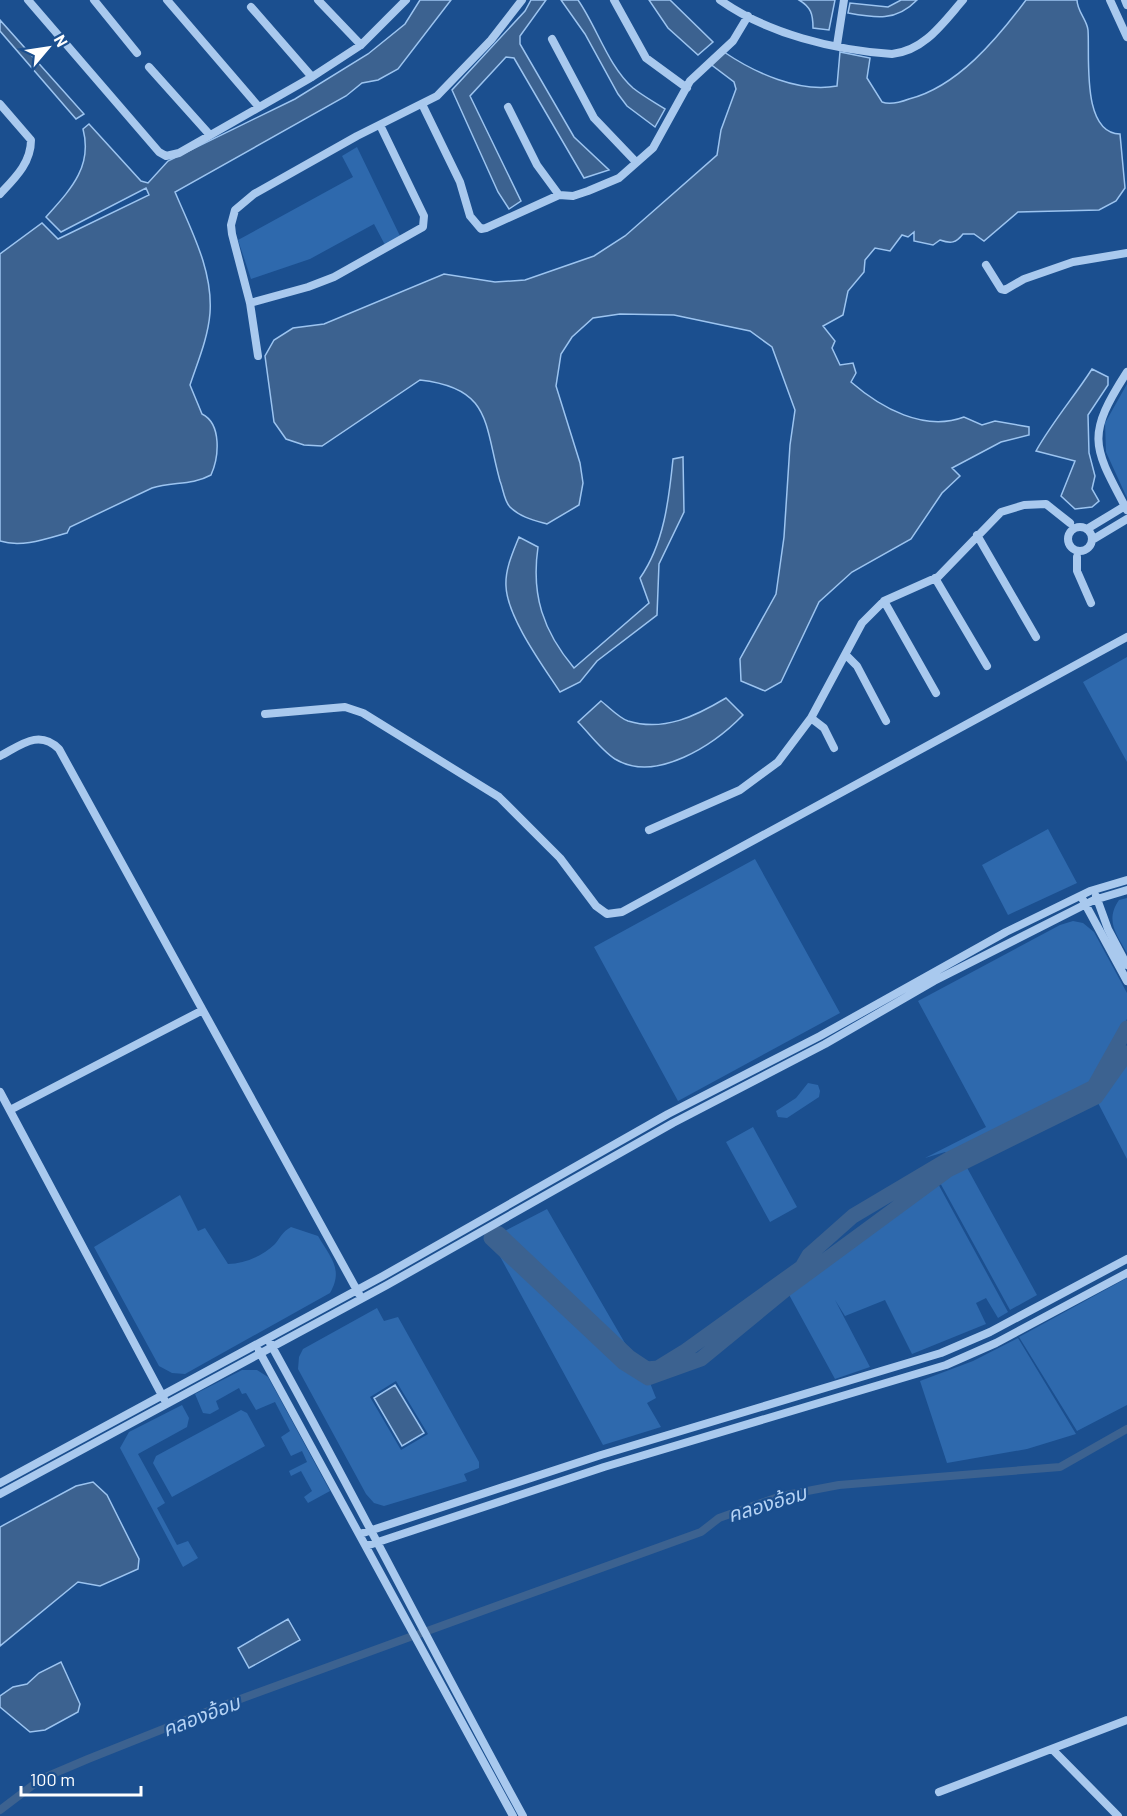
<svg xmlns="http://www.w3.org/2000/svg" width="1127" height="1816" font-family="Barlow,'Noto Sans Thai',sans-serif">
  <style>
    .green { fill: #2e69ad; fill-rule: evenodd }
    .water { fill: #3c6290; stroke: #9cc4f0; stroke-width: 1.5 }
    .lines { fill: none; stroke-linecap: round; stroke-linejoin: round }
    .canal { stroke: #3c6290; stroke-width: 8 }
    .river { stroke: #3c6290; stroke-width: 15 }
    .minor { stroke: #a9c9ee; stroke-width: 8 }
    .labels { text-anchor: middle; stroke-width: 4.5; stroke-linejoin: round; paint-order: stroke }
    .water-label { font-size: 20px; font-style: italic; fill: #b5d3f5; stroke: #1b4f8f }
  </style>
  <rect width="100%" height="100%" fill="#1b4f8f"/>
  <!-- green -->
  <path class="green" d="M357 147 400 236 385 245 374 224 310 259 251 279 238 240 353 177 342 156Z
    M1127 384V498L1106 452 1105 423Z
    M1127 657V762L1083 682Z
    M1048 829 1077 883 1008 915 982 865Z
    M755 859 840 1013 678 1101 594 947Z
    M1127 898V953C1116 934 1105 920 1119 900Z
    M1073 921 1083 923 1094 932 1127 993V1019L1093 1082 953 1157 945 1152 925 1158 986 1127 918 1001 1060 925Z
    M1127 1053V1159L1097 1101 1103 1087Z
    M808 1083 818 1085 820 1091 819 1097 787 1118 778 1117 776 1111 796 1098Z
    M753 1127 797 1207 770 1222 726 1142Z
    M965 1164 1037 1295 1010 1310 938 1179Z
    M936 1180 1008 1312 998 1318 986 1298 976 1303 986 1324 912 1354 885 1300 845 1316 835 1300 870 1367 835 1379 787 1291Z
    M180 1195 198 1231 205 1228 228 1264C245 1264 262 1256 275 1244 281 1237 282 1232 291 1227L318 1236C330 1257 344 1269 330 1293L185 1374 172 1373 159 1366 94 1247Z
    M547 1209 629 1350 643 1364 658 1368 647 1369 630 1360 501 1233Z
    M491 1240 621 1361 648 1378 656 1398 647 1403 661 1427 603 1445Z
    M1127 1278V1405L1077 1431 1019 1337Z
    M377 1308 384 1321 398 1317 479 1462V1468L464 1474 467 1481 384 1506 374 1503 366 1494 298 1369 299 1357 303 1349ZM396 1381 428 1434 401 1450 370 1397Z
    M1018 1338 1076 1434 1027 1449 947 1463 920 1381 973 1361Z
    M242 1370H257L268 1377 330 1491 308 1503 304 1497 312 1491 301 1471 291 1476 289 1471 307 1462 302 1451 291 1456 281 1437 290 1431 275 1402 256 1410 246 1393 242 1394 239 1388 216 1401 219 1409 210 1414 203 1413 195 1394Z
    M182 1405 189 1418 187 1427 138 1454 165 1503 157 1508 177 1545 188 1541 198 1558 183 1567 120 1448 129 1432Z
    M241 1410 247 1413 265 1446 172 1497 153 1463 156 1456Z"/>
  <!-- water -->
  <path class="water" d="M420 0H451L398 69 378 80 362 83 346 96 175 192C191 230 213 270 210 313 208 338 198 361 190 385L202 414C222 424 219 457 211 475 191 486 171 481 152 488L70 527 67 533C46 539 21 548 0 541V254L42 223 58 239 149 195 146 188 61 232 46 217C70 190 93 167 83 129L89 124 141 181 148 183 168 161 295 99 368 54 405 24Z
    M531 0H546L520 36V44L574 137 609 170 584 178 514 58 506 57 470 96 521 201 509 209 498 192 452 90 525 11Z
    M561 0H578C597 27 608 66 633 88 643 96 654 102 665 109L655 127 627 106 618 94 585 34Z
    M649 0H670L713 42 698 55 668 28Z
    M799 0H835L829 30 813 28C813 14 811 7 799 0Z
    M901 0H917C896 22 875 18 848 13L850 3 888 7Z
    M1026 0H1077C1077 11 1087 20 1088 30 1090 56 1081 133 1120 134L1125 188 1116 201 1099 210 1018 212 984 241 974 234H963C956 243 951 244 940 240L933 245 914 241V232L908 237 902 235 890 251 875 248 865 260 864 272 848 291 843 315 823 326 835 341 832 348 840 365 853 363 856 373 851 382C881 408 924 432 964 417L982 425 995 421 1029 427V435L1001 442 952 468 960 476 942 493 911 539 852 572 819 602 781 682 765 691 741 681 740 659 776 594 784 537 790 445 795 410 772 347 750 331 674 315 620 314 593 318 572 337 561 354 556 386 580 463 583 483 579 505 547 524C533 520 520 517 510 507 504 501 503 488 500 481 484 424 492 388 420 380L322 446 304 445 286 439 274 422 265 356 274 340 293 328 324 324 444 274 495 282 525 280 594 256 625 236 717 155 721 130 736 89 734 82 709 63 724 52C755 73 799 93 837 86L840 52 870 58 867 78 882 102C890 105 901 102 909 99 957 87 997 39 1026 0Z
    M0 20 84 114 76 119 0 31Z
    M1092 369 1108 377V385L1088 415 1089 453 1095 476 1092 489 1099 501 1092 507 1075 509 1061 496 1075 461 1036 451C1053 421 1074 397 1092 369Z
    M683 457 684 512 659 564 657 615 597 661 580 682 560 692C543 666 507 617 506 586 505 569 513 552 519 537L538 547C531 595 543 631 574 668L649 603 640 578C664 544 669 499 673 459Z
    M726 698 743 715C715 744 656 784 615 759 601 750 589 733 578 722L601 701C609 707 619 718 628 721 664 732 696 716 726 698Z
    M395 1385 424 1433 402 1446 374 1398Z
    M93 1482 107 1495 139 1559 138 1569 100 1586 78 1582 0 1646V1527L76 1486Z
    M288 1619 300 1640 249 1668 238 1648Z
    M61 1662 80 1704 78 1712 45 1730 30 1732 0 1707V1696L13 1687 27 1684 39 1673Z"/>
  <g class="lines">
    <!-- canal -->
    <path class="canal" d="M419 1634 701 1532 719 1518 781 1496 839 1485 1060 1467 1127 1429
      M0 1810 41 1779 88 1759 216 1708 410 1637"/>
    <!-- river -->
    <path class="river" d="M1127 1028 1094 1087 949 1159 853 1216 809 1255 802 1267 684 1352 658 1368 647 1369 629 1357 499 1234 491 1238 624 1363 648 1378 701 1359 785 1290 948 1170 1096 1097 1127 1053"/>
    <!-- minor -->
    <path class="minor" d="M28 0 159 152 166 156 179 153 312 77 361 45 406 0
      M94 0 137 53
      M167 0 258 106
      M318 0 361 45
      M614 0 646 58 687 88
      M720 0C768 34 834 50 892 54 924 51 943 23 963 0
      M1110 0 1127 37
      M1125 0 1127 5
      M251 7 312 77
      M552 39 594 118 636 162
      M837 45 844 0
      M149 67 209 134
      M0 104 31 140C31 163 15 178 0 194
      M422 104 460 182 470 216 481 229 486 228 559 195 573 196 588 191 619 178 653 148 690 81 733 41 748 16
      M508 107 537 165 559 195
      M986 265 1001 289 1005 290 1024 279 1073 262 1127 253
      M250 303 232 234 231 225 235 210 254 194 357 136 437 96 491 40 522 0
      M258 356 250 303 308 287 334 277 423 227 424 216 380 125
      M1127 372C1085 437 1093 446 1127 510
      M1068 539a12 12 0 1 1 24 0a12 12 0 1 1-24 0Z
      M1087 529 1125 506
      M977 535 1036 637
      M1092 540 1127 519
      M1077 557V571L1091 603
      M935 578 987 666
      M884 601 936 693
      M847 656 857 666 886 721
      M265 714 345 707 363 713 499 797 560 858 596 906 607 914 622 912 1127 637
      M811 718 824 728 834 748
      M0 756C21 745 39 729 59 749L359 1294
      M649 830 740 790 778 762 811 718 862 623 884 601 938 577 1001 512 1024 505 1046 504 1070 523
      M1096 896 1108 929 1127 965
      M1083 900 1127 981
      M0 1092 164 1399
      M10 1110 201 1011
      M270 1343C357 1500 437 1659 523 1816
      M259 1351 513 1816
      M0 1483 383 1276 668 1114 820 1036 1006 932 1090 891 1127 880
      M0 1494 387 1285 673 1123 825 1044 934 981 1094 900 1127 890
      M360 1534 601 1455 941 1353 990 1332 1127 1259
      M366 1546 604 1467 946 1365 996 1343 1127 1273
      M1052 1749 1118 1816
      M939 1792 1127 1720"/>
  </g>
  <g class="labels">
    <!-- water labels -->
    <g class="water-label">
      <text transform="translate(767 1504) rotate(-17)" y="7">คลองอ้อม</text>
      <text transform="translate(201 1716) rotate(-21)" y="7">คลองอ้อม</text>
    </g>
  </g>
  <!-- north arrow -->
  <g transform="translate(48 48) rotate(61)" stroke="#1b4f8f" stroke-width="4.5" paint-order="stroke">
  <path d="M0-4.5L10 22L0 15L-10 22Z" fill="#ffffff"/>
  <text y="-9" font-size="16" font-weight="bold" text-anchor="middle" fill="#ffffff">N</text>
  </g>
  <!-- scale -->
  <path d="M21 1786v9h120v-9" fill="none" stroke="#ffffff" stroke-width="3"/>
  <text x="30" y="1786" font-size="18" fill="#ffffff" stroke="#1b4f8f" stroke-width="4.5" paint-order="stroke">100 m</text>
</svg>
